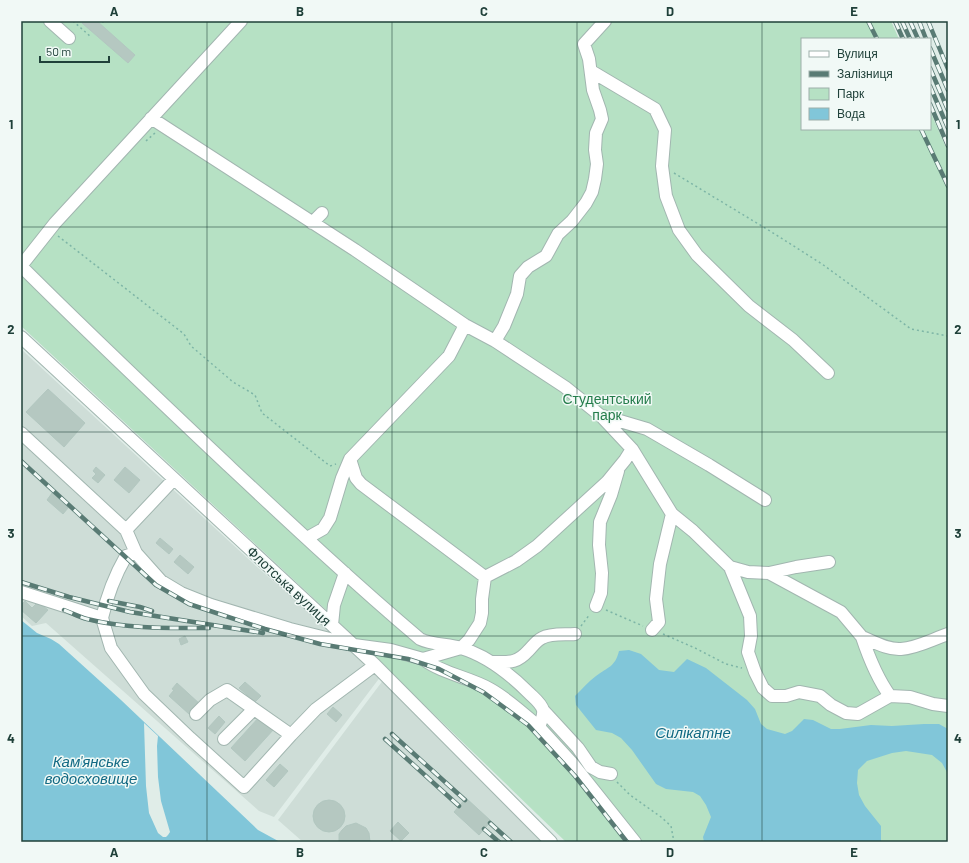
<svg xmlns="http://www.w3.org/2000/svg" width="969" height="863" font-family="Barlow,sans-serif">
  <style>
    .built { fill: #ceddd7 }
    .green { fill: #b6e1c4 }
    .water { fill: #81c6d9 }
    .pier { fill: #e0ede8 }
    .building { fill: #b5c8c1; stroke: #b2c7c0 }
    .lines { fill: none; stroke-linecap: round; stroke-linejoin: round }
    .minor-casing { stroke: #a2b6b0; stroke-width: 14 }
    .path { stroke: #7db5a6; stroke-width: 1.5; stroke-dasharray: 2 3; stroke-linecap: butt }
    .minor { stroke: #fff; stroke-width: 12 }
    .rail-casing { stroke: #597b74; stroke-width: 4.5 }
    .rail { stroke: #f1f9f6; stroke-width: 3; stroke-dasharray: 9; stroke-linecap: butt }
    .grid { fill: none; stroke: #1f4039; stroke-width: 1; stroke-opacity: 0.55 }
    .labels { text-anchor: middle; stroke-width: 3; stroke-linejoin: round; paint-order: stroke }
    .park-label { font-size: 14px; fill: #247c4b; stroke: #f1f9f6 }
    .street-label { font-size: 14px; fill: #1f4039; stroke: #f1f9f6 }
    .water-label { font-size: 15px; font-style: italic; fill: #116983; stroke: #f1f9f6 }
    .neatline { fill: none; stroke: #1f4039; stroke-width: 1.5 }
    .grid-label { font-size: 13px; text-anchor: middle; font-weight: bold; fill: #1f4039 }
  </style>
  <rect width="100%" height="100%" fill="#e0ede8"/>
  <!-- built -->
  <path class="built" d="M21 349 256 566 381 676 274 817 259 811 46 623 32 626 21 616Z
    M384 679 547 842H303L278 820Z"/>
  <!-- green -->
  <path class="green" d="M21 21H891L899 39H802V129H930V111L948 152V842H566L324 608 21 326Z"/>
  <!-- water -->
  <path class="water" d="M21 620 37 633 51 639 59 644 121 700 258 830 280 842H21Z
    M629 650 641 654 659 670 674 672 687 659 706 668 747 700 755 709 761 724 767 729 785 734 792 731 804 719 813 720 831 729H840L871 725 892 726 924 724H939L948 729V774L942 763 932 755 906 751 892 753 867 761 858 770 857 783 859 795 865 806 881 826V842H704L703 837 711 817 706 805 700 796 693 792 666 789 656 784 632 750 621 738 612 733 596 730 576 705 575 696C582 689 589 681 596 676 608 667 615 667 619 651Z"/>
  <!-- pier -->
  <path class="pier" d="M144 723 158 736 157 746 158 777 161 801 170 832 168 835 166 837H163L158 833 149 813 146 786Z"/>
  <!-- building -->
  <path class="building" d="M84 21H97L135 55 128 63 82 23Z
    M48 389 85 423 64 447 26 412Z
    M96 467 105 475 98 483 92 478 96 474 93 471Z
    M125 467 140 480 129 493 114 480Z
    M52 493 68 508 63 514 47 500Z
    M160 538 173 549 169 554 156 543Z
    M180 555 194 567 188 574 174 562Z
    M25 601 32 608 38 602 48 610 36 623 21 610V605Z
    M185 636 188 642 181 645 179 639Z
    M245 682 261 696 255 702 239 688Z
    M177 683 201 705 193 709 189 714 169 696 174 690 172 689Z
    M333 707 342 715 336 722 327 714Z
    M219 716 225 722 215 734 208 728Z
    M260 716 274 729 245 761 231 748Z
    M280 764 288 771 274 787 266 780Z
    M466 798 491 821 479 835 454 812Z
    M313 816a16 16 0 1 1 32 0a16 16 0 1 1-32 0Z
    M398 822 409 833 401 841 390 831Z
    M356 823 366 828 369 833 370 842H339V834L342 830 346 826Z"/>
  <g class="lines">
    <defs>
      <path id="minor" d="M50 21 69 38
        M591 71 655 109 665 130 662 166 666 196 679 230 697 255 749 306 793 340 828 373
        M151 118 355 250 465 325 495 341 565 387 601 416 632 449 672 514 693 531 730 567
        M312 223 322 213
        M21 266C90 335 160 401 231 468 293 526 355 584 420 639 432 645 448 644 461 648 488 656 510 674 529 693 534 698 541 703 543 710 544 715 541 722 539 727L572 763 635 842
        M21 266 55 223 241 21
        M21 337 375 665 551 842
        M495 341 504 326 517 294 520 276 528 267 546 256 558 234 572 221 586 203 592 192 595 179 597 164 595 150 596 133 602 119 600 110 593 90 589 59 584 44 605 21
        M603 416 647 429 709 465 765 500
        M21 433 126 530 174 479
        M350 459 356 478 361 484 485 577
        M126 530 136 553 161 581 181 593 211 605 290 629 354 645 391 650 423 659 461 648 469 640 480 623 482 613V599L485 577 516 561 537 546 607 482 625 460 632 449
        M307 538 323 529 330 518 342 478 350 459 449 356 465 325
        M829 562 796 567 769 573 841 612 862 637
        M769 573 748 572 730 567 750 616 751 636 748 652 755 672 763 688 772 696H786L799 692 820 696 831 705 846 713 858 714 890 696
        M21 592 102 618C107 596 114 577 126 556L136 553
        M596 606 601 593 602 573 599 545 600 522 611 495 618 471
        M102 618 111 648 144 694 190 738 244 787 291 735 316 709 375 665
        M332 625 334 605 345 573
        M652 630 659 622 656 599 660 564 672 514
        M948 634C933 639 917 648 901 649 888 650 874 642 862 637 869 658 877 678 890 696L910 697 933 704 948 706
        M423 659C443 674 469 677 490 689 508 699 524 714 539 727
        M492 662C509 662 516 664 528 651 533 646 536 641 542 638 551 633 565 635 575 634
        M543 710 578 748 591 767 600 772 611 774
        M196 714 210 700 227 690 291 735
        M224 739 254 709"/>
    </defs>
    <!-- minor casing -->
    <use href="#minor" class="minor-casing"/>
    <!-- path -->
    <path class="path" d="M73 21 91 37
      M102 21 104 23 106 21
      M146 141 155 133
      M674 173 770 231 822 264 911 329 948 336
      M58 236 184 334 191 346 233 382 255 395 262 413 330 466 336 464
      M606 610 643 626
      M581 626 590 614
      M663 634 695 648 726 664 742 668
      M617 782 630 795 661 817 671 826 674 842"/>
    <!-- minor -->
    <use href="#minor" class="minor"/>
    <defs>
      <path id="rail" d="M868 21 877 39
        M895 21 903 39
        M902 21 910 39
        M910 21 918 39
        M919 21 926 39
        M928 21 948 69
        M930 48 948 90
        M930 68 948 110
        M930 86 948 128
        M930 104 948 146
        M921 129 948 186
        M21 461 156 585 189 604 265 629 320 644 408 659 439 669 483 692 528 725 575 776 627 842
        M21 582 69 597 130 612 263 633
        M109 601 140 607 152 611
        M64 610C72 613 79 617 87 619 127 629 168 628 209 628
        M392 734 465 800
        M385 739 459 806
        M490 823 511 842
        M484 829 499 842"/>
    </defs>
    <!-- rail casing -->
    <use href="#rail" class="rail-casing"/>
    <!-- rail -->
    <use href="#rail" class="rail"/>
  </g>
  <!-- grid -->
  <path class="grid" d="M207 21V842M392 21V842M577 21V842M762 21V842M21 227H948M21 432H948M21 636H948"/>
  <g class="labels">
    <!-- park labels -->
    <g class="park-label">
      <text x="607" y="404">Студентський<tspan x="607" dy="16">парк</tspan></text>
    </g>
    <!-- street labels -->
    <g class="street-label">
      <text transform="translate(289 586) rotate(43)" y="5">Флотська вулиця</text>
    </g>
    <!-- water labels -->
    <g class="water-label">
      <text x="693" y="738">Силікатне</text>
      <text x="91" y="767">Кам'янське<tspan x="91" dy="17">водосховище</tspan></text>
    </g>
  </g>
  <!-- border -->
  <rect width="969" height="863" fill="none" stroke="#f1f9f6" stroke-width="44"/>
  <!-- legend -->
  <rect x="801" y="38" width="130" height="92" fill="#f1f9f6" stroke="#9dafaa"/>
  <rect x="809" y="51" width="20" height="6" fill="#ffffff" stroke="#9dafaa"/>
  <text x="837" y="58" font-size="12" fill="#1f4039">Вулиця</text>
  <rect x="809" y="71" width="20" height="6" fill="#597b74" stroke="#9dafaa"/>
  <text x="837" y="78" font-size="12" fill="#1f4039">Залізниця</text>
  <rect x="809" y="88" width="20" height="12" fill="#b6e1c4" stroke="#9dafaa"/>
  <text x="837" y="98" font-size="12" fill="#1f4039">Парк</text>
  <rect x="809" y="108" width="20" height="12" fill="#81c6d9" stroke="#9dafaa"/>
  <text x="837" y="118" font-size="12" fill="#1f4039">Вода</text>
  <!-- scale -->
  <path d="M40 56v6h69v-6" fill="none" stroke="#1f4039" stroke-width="2"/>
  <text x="46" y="56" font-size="12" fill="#1f4039" stroke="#f1f9f6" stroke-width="3" paint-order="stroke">50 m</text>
  <rect x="22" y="22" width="925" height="819" class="neatline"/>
  <g class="grid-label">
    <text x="114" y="16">A</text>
    <text x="300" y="16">B</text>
    <text x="484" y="16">C</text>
    <text x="670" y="16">D</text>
    <text x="854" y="16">E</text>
    <text x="11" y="129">1</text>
    <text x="958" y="129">1</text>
    <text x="11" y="334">2</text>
    <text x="958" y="334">2</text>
    <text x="11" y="538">3</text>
    <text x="958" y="538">3</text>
    <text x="11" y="743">4</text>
    <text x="958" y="743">4</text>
    <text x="114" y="857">A</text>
    <text x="300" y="857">B</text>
    <text x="484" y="857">C</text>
    <text x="670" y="857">D</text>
    <text x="854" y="857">E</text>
  </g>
</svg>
